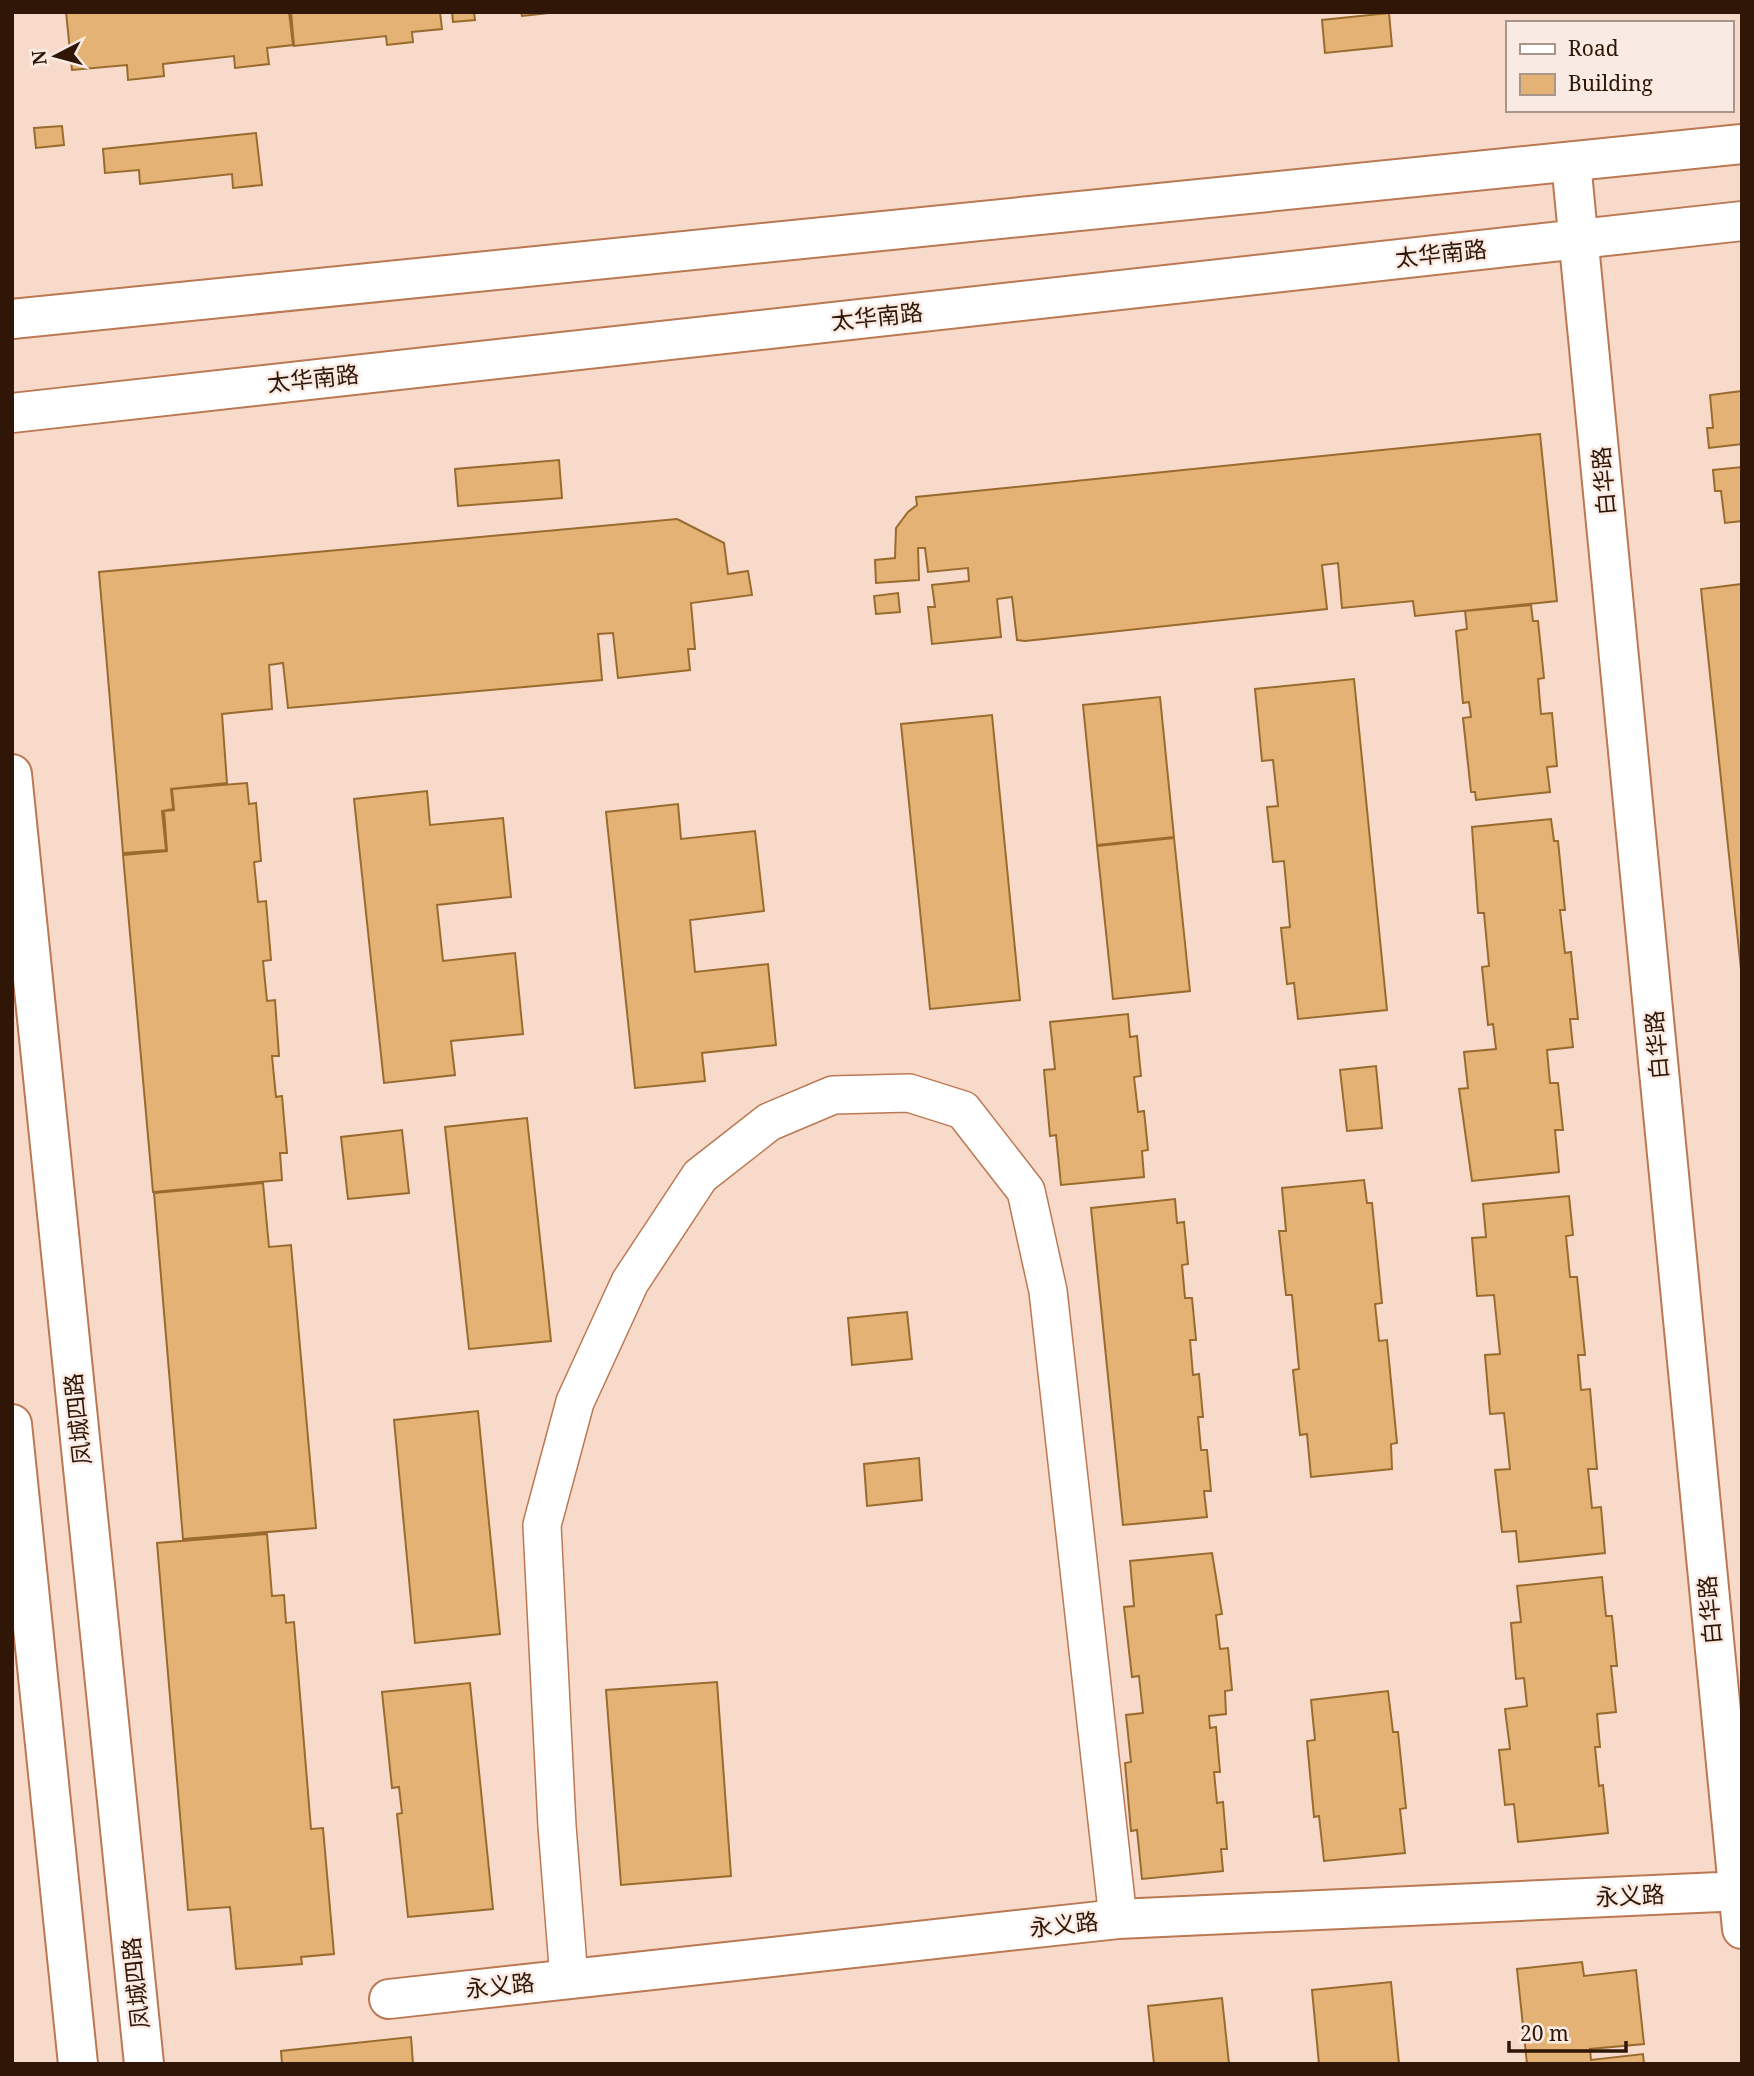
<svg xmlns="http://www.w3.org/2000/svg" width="1754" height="2076" font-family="'Noto Serif','Noto Sans SC',serif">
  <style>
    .building { fill: #e5b275; stroke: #9a6b2e; stroke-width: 2 }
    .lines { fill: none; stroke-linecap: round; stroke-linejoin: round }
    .street-casing { stroke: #ba7953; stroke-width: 40 }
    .secondary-casing { stroke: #ba7953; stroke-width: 42 }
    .primary-casing { stroke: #ba7953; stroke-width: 42 }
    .street { stroke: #fff; stroke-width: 37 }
    .secondary { stroke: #fff; stroke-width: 38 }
    .primary { stroke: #fff; stroke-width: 38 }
    .labels { text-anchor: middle; stroke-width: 5; stroke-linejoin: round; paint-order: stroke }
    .street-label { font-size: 23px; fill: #2f1606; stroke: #f9ebe3 }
  </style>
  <rect width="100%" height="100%" fill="#f7daca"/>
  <!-- building -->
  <path class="building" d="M66 12H289L293 45 267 48 269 64 235 68 234 56 163 64 164 76 128 80 127 65 72 70Z
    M291 12H440L442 29 412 32 413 42 387 45 386 36 294 46Z
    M452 12H474L475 20 453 22Z
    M521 12H548V13L522 16Z
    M1389 13 1392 46 1325 53 1322 20Z
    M62 126 64 145 36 148 34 128Z
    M256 133 262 185 233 188 232 174 140 184 139 170 105 173 103 149Z
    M1742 391V444L1709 448 1707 428H1713L1710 395Z
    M1540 434 1557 601 1415 616 1413 601 1342 608 1338 563 1322 565 1327 609 1025 641 1017 640 1012 597 997 599 1001 637 932 644 928 607H935L932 585 969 581 968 568 928 572 925 548H918L919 580 876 583 875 560 895 558 896 528 908 512 917 505 916 497Z
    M559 460 562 498 458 506 455 469Z
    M1742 467V521L1725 523 1721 491H1715L1713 470Z
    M677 519 724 543 728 574 748 571 752 595 691 603 695 649H688L690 670 618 678 613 633 598 634 602 680 288 708 283 663 269 665 272 709 222 714 227 783 171 789 173 809 162 811 166 850 123 853 99 572Z
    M1742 584V979L1701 589Z
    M898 593 900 612 876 614 874 596Z
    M1531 605 1533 621H1538L1544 678 1538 679 1541 714 1552 713 1557 766 1547 767 1550 792 1476 800 1475 792H1471L1463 718 1471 717 1469 702 1463 703 1456 631 1467 629 1465 611Z
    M1354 679 1387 1010 1298 1019 1294 983 1287 984 1281 928 1290 927 1284 861 1273 862 1267 807 1278 806 1273 760 1262 761 1255 689Z
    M1160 697 1174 837 1097 845 1083 705Z
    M992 715 1020 1000 930 1009 901 724Z
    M247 783 249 804 256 803 261 861 254 862 258 902 266 901 271 960 263 961 267 1001 275 1000 279 1056H272L276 1097 282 1096 287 1153H280L282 1180 153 1192 123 855 167 851 164 811 174 810 172 789Z
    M427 791 430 825 503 818 511 897 437 905 443 961 515 953 523 1034 451 1041 455 1075 384 1083 354 799Z
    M678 804 681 839 755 831 764 911 690 920 695 972 768 964 776 1045 702 1053 705 1081 635 1088 606 812Z
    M1551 819 1554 841H1558L1565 910H1560L1565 953 1571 952 1578 1019H1570L1573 1047 1547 1050 1550 1083H1558L1563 1130H1555L1559 1172 1472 1181 1459 1089 1468 1088 1464 1052 1496 1049 1493 1024 1488 1025 1482 967 1489 966 1484 913H1478L1472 827Z
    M1174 838 1190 991 1113 999 1097 846Z
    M1128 1014 1130 1037 1137 1036 1141 1076 1134 1077 1138 1112 1144 1111 1148 1150 1142 1151 1144 1177 1061 1185 1056 1135 1050 1136 1044 1070 1055 1069 1050 1022Z
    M1376 1066 1382 1128 1347 1131 1340 1070Z
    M527 1118 551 1341 469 1349 445 1127Z
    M402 1130 409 1193 348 1199 341 1137Z
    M1364 1180 1367 1203H1372L1382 1303 1375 1304 1379 1341 1387 1340 1397 1443 1391 1444 1392 1469 1311 1477 1307 1434 1300 1435 1293 1370 1299 1369 1292 1295H1286L1279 1231H1286L1282 1188Z
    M263 1183 269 1247 291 1245 316 1528 183 1539 154 1193Z
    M1569 1196 1573 1235 1566 1236 1570 1277H1577L1585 1355H1578L1581 1390 1590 1389 1597 1469H1588L1592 1508 1601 1507 1605 1553 1519 1562 1516 1531 1502 1532 1495 1470 1510 1469 1504 1413 1490 1414 1485 1355 1500 1354 1494 1295 1477 1296 1472 1238 1486 1237 1483 1204Z
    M1175 1199 1177 1223 1184 1222 1188 1264 1182 1265 1185 1298H1192L1196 1340H1190L1193 1375 1199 1374 1203 1417H1198L1201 1450H1207L1211 1491H1204L1207 1517 1123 1525 1091 1208Z
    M907 1312 912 1359 852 1365 848 1318Z
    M478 1411 500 1634 415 1643 394 1420Z
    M919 1458 922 1500 867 1506 864 1464Z
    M267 1534 272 1596 284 1595 286 1623 294 1622 311 1829 323 1828 334 1954 301 1957 302 1964 236 1969 230 1907 188 1910 157 1543Z
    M1212 1553 1222 1614 1216 1615 1220 1649 1228 1648 1232 1690 1225 1691 1226 1714 1209 1716 1210 1728 1216 1727 1220 1772H1214L1217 1803 1223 1802 1227 1849H1221L1223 1871 1142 1879 1137 1830 1131 1831 1125 1763 1131 1762 1126 1715 1143 1713 1139 1676 1132 1677 1124 1607 1134 1606 1130 1561Z
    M1602 1577 1606 1616H1612L1617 1666H1611L1616 1712 1597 1714 1600 1747H1595L1599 1786 1603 1785 1608 1833 1518 1842 1514 1804 1505 1805 1499 1750 1510 1749 1505 1709 1527 1706 1524 1678 1516 1679 1511 1623 1521 1622 1517 1586Z
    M717 1682 731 1876 621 1885 606 1690Z
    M470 1683 493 1909 408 1917 397 1814 402 1813 399 1787 392 1788 382 1692Z
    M1388 1691 1393 1732H1398L1406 1808 1400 1809 1405 1853 1324 1861 1319 1816 1314 1817 1307 1741 1315 1740 1311 1700Z
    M1582 1962 1584 1976 1636 1970 1644 2044 1590 2049 1591 2060 1643 2054 1644 2064H1527L1517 1969Z
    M1391 1982 1399 2064H1319L1312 1990Z
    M1222 1998 1229 2064H1154L1148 2006Z
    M411 2037 413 2064H282L281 2051Z"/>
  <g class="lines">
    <defs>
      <path id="street" d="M569 1979 557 1826 542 1525 575 1402 630 1282 700 1176 769 1122 833 1095 909 1093 963 1110 1026 1191 1048 1291 1118 1919"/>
      <path id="secondary" d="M1571 162 1742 1929
        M12 774 144 2064
        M12 1424 78 2064
        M389 1999 1118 1919 1742 1891"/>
      <path id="primary" d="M12 319 1742 144
        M12 413 1742 221"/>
    </defs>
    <!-- street casing -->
    <use href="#street" class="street-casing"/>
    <!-- secondary casing -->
    <use href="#secondary" class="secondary-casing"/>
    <!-- primary casing -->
    <use href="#primary" class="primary-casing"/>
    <!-- street -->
    <use href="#street" class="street"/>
    <!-- secondary -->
    <use href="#secondary" class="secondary"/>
    <!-- primary -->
    <use href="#primary" class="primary"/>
  </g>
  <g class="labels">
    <!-- street labels -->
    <g class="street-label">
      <text transform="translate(1441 254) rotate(-6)" y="8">太华南路</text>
      <text transform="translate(877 317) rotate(-6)" y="8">太华南路</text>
      <text transform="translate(313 379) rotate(-6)" y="8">太华南路</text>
      <text transform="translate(1604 481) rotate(-95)" y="8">白华路</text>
      <text transform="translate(1657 1045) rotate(-95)" y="8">白华路</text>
      <text transform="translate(78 1419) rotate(-96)" y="8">凤城四路</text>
      <text transform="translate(1710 1610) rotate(-95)" y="8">白华路</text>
      <text transform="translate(1630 1896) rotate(-3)" y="8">永义路</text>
      <text transform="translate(1064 1925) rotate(-6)" y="8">永义路</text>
      <text transform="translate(136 1983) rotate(-96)" y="8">凤城四路</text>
      <text transform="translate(500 1986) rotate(-6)" y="8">永义路</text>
    </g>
  </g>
  <!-- border -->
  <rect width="1754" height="2076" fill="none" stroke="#2f1606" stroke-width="28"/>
  <!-- legend -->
  <rect x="1506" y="21" width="228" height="91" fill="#f9ebe3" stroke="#a8968b" stroke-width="2"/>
  <rect x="1520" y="44" width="35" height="10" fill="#ffffff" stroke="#a8968b" stroke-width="2"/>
  <text x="1568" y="56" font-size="21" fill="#2f1606">Road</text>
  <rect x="1520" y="74" width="35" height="21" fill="#e5b275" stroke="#a8968b" stroke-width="2"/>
  <text x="1568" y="91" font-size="21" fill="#2f1606">Building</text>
  <!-- north arrow -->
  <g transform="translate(56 56) rotate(264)" stroke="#f9ebe3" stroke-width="5" paint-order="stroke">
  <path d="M0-5L12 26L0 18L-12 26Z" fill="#2f1606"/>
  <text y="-10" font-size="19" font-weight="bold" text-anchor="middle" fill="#2f1606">N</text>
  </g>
  <!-- scale -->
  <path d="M1509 2041v10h117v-10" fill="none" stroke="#2f1606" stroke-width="3.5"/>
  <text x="1520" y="2041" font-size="21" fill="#2f1606" stroke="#f9ebe3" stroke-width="5" paint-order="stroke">20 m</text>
</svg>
